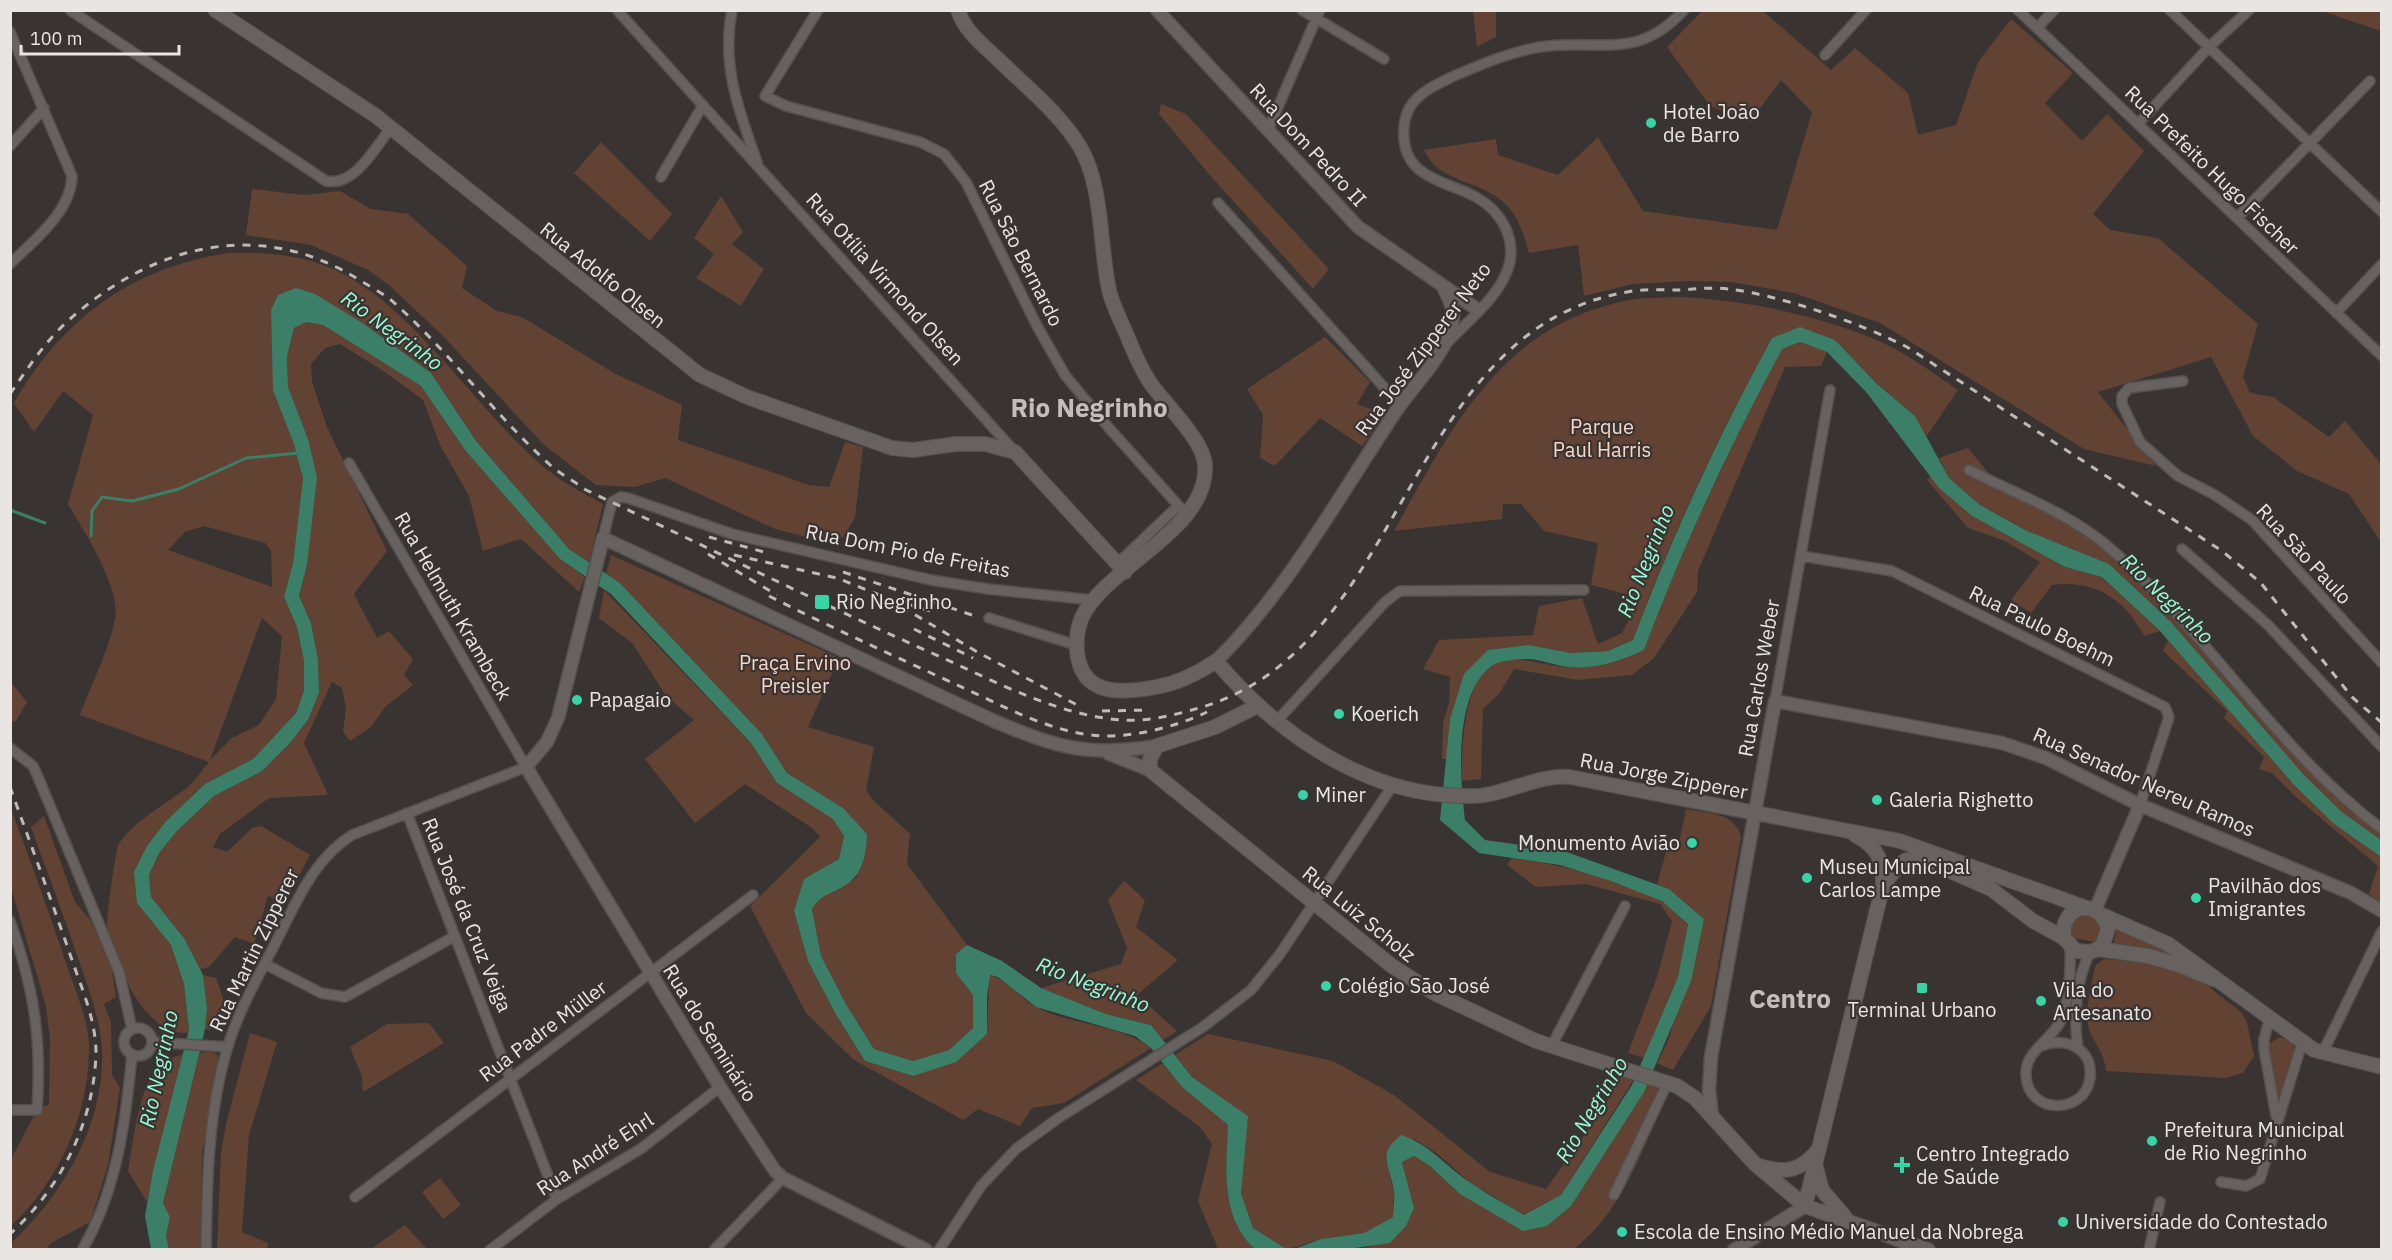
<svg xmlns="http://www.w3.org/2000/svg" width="2392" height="1260" font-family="'IBM Plex Sans',sans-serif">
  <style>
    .green { fill: #614233; fill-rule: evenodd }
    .water { fill: #3c7f68 }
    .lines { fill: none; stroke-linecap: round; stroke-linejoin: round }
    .stream { stroke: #3c7f68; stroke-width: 3 }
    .minor-casing { stroke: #54504e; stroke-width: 12 }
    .tertiary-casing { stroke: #54504e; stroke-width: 15 }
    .secondary-casing { stroke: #54504e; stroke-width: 16 }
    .minor { stroke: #676260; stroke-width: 9 }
    .tertiary { stroke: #676260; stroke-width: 12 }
    .secondary { stroke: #676260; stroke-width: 14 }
    .rail { stroke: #bdbab8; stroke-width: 3; stroke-dasharray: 8 8; stroke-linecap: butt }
    .poi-dot { fill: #38d4a6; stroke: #393432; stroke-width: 2 }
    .labels { text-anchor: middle; stroke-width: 4.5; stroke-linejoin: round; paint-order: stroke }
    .poi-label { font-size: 20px; fill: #e8e5e3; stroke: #393432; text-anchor: start }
    .street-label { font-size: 20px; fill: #e8e5e3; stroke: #393432 }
    .park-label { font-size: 20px; fill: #f8d6c7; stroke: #393432 }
    .water-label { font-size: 21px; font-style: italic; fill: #97fbd6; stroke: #393432 }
    .district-label { font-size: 26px; font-weight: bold; fill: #c4bebb; stroke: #393432 }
  </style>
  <rect width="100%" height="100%" fill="#393432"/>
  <!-- green -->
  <path class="green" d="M1473 11H1496V37L1477 47Z
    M1702 11H1763L1831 70 1855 48 1908 93 1918 135 1956 125 1978 62 2011 19 2073 73 2045 103 2082 141 2107 114 2144 151 2093 214 2110 230 2158 238 2258 324 2243 377 2250 393 2273 397 2329 437 2345 421 2381 464V542L2349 494 2297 471 2253 436 2211 357 2098 392 2156 466 2084 449 1880 323 1794 293 1731 282 1687 281 1633 284 1584 296 1578 245 1529 253C1525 239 1520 221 1510 209 1485 178 1440 186 1424 150L1496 139 1498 155 1558 175 1598 137 1643 211 1777 230 1812 112 1781 80 1750 122 1710 106 1667 47Z
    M2322 11H2381V31Z
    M1161 104 1186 114 1329 269 1313 289 1208 173 1159 114Z
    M601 142 672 214 650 241 574 173Z
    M252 189 305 195 340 191 371 209 408 214 467 266 462 288 497 311 522 317 614 373 682 405 678 440 809 485 829 487 845 442 863 447 855 518 843 537 826 542 775 529 665 478 635 487 596 485 544 445 443 336 390 286 368 270 311 245 246 235Z
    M721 196 743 232 732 244 764 269 741 306 696 278 714 254 694 238Z
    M229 253C263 252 296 254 328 267 410 300 477 411 545 468 562 482 583 493 603 504L589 562 569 549 476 441 431 373 364 324 271 311 303 478 293 563 284 597 297 627 304 661V691L296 713 253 759 205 784 166 821 147 846 137 903 171 945 184 984 189 1030 188 1033C144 1036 116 964 107 928 106 922 115 853 118 846 128 825 170 801 188 787 196 780 202 770 209 762L80 715C91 685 109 650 115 619 121 588 84 531 68 504L93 415 63 391 34 432 14 403C62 319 132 267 229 253ZM204 526 265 543 271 550 272 587 168 550 185 532ZM262 618 282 636 276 699 259 725 232 738 210 760Z
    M1680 297C1745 300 1812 314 1872 338 1903 350 1931 372 1958 390L1926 437 1915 416 1877 384 1835 340 1772 338C1718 437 1672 534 1633 640L1608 651 1571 653 1529 645 1488 650 1450 719 1447 759H1442L1443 723 1449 703 1450 677 1423 669 1439 640 1533 635 1539 606 1582 598 1598 644 1622 633 1638 602 1626 594 1591 585 1598 543 1544 531 1521 504H1503L1502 519 1394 531C1452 427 1501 324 1630 300 1646 297 1664 298 1680 297Z
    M306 322 323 325 421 386 465 450 560 559 585 577 579 592 521 539 483 551 469 496 440 445 423 400 382 370 340 344 325 348 311 364 312 382 327 427 387 551 354 594 377 638 389 631 413 659 404 675 413 685 385 707 370 728 350 741 343 732 346 709 342 688 332 682 304 743 328 795 269 798 220 834 213 847 227 852 252 828 261 826 310 855 285 902 268 896 254 944 235 937 209 967 200 969 184 938 151 897 149 875 159 853 177 831 214 796 262 771 290 743 308 720 319 693 318 659 311 623 299 596 307 565 309 528 308 439 288 387 287 356 294 328Z
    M1325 337 1370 382 1357 404 1385 414 1362 446 1320 418 1275 466 1260 458 1263 415 1247 389Z
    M1800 342 1827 352 1821 366 1785 367 1698 571 1697 592 1654 658 1632 675 1578 680 1514 669 1499 694 1483 709 1481 779 1462 781C1461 752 1463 676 1496 663 1520 654 1544 666 1568 667 1586 668 1625 655 1644 650 1683 545 1729 448 1781 349Z
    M1968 448 1998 485 2072 522 2136 573 2310 766 2381 829V840L2342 812 2304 775 2170 621 2109 564 2025 530 1980 505 1949 478 1939 458Z
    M1931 476 1939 488 1972 516 2065 567 2102 577 2160 631 2144 636C2125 599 2094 579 2052 585L2031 613 2011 600 2040 562 2005 541 1968 528 1927 480Z
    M611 555 839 658 808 727 874 747 866 790 873 800 910 834 907 864 967 945 956 954V972L973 995V1028L949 1050 913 1061 874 1049 847 1006 821 956 812 909 820 896 840 889 857 877 843 808 787 773 762 734 620 583 606 574Z
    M604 590 751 743 777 783 833 818 844 836 839 859 804 880 794 911 808 961 835 1013 865 1061 913 1076 987 1034 989 975C1008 979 1019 998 1036 1007 1072 1026 1118 1023 1151 1048L1064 1103 1032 1108 1020 1126 978 1109 963 1120 854 1060 806 1013 750 906 820 837 812 828 745 784 695 823 645 759 694 720 666 696 632 643 599 618Z
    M2168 640 2294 785 2334 823 2381 857V902L2369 894 2378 866 2298 799 2272 773 2259 769 2264 757 2224 718 2227 711 2163 651Z
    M10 681 27 702 16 721 11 722Z
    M10 806C30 860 50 914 68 969 77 995 90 1024 89 1052 88 1117 58 1182 11 1226V1159L37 1110 49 1104 50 1040 46 1006 11 888Z
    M1686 809C1707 813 1735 812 1741 837L1711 1006 1673 1070 1657 1063 1668 1041 1704 919 1669 889 1657 884 1668 845 1679 844Z
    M44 816 75 902 91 921 112 970 116 997 104 1004 111 1022 112 1075 120 1088 108 1165 90 1222 51 1243 46 1249H11V1243C63 1195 105 1123 102 1050 100 1019 89 990 79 961 64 916 47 872 31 827Z
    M1512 858C1562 865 1614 877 1660 900 1670 905 1680 917 1688 924L1678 977 1644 1058 1628 1053 1658 974 1672 921 1660 904 1586 884 1536 887 1507 865Z
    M1124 881 1145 900 1136 927 1178 960 1137 995 1177 1031 1163 1040 1151 1025 1106 1014 1041 988 1121 964 1127 948 1108 900Z
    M2087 912 2098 919 2101 934 2095 942 2073 938 2070 935 2072 922Z
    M2117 926 2144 936 2177 957 2153 951 2113 947Z
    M2104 959 2159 963 2198 978 2242 1013 2247 1023 2254 1056 2243 1073 2226 1078 2106 1071C2105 1055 2096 1046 2090 1032 2083 1014 2091 990 2094 971L2096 965Z
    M203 975 216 978 229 1016C222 1028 218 1030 205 1029L207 1008Z
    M429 1023 444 1043 363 1092 362 1077 350 1047 387 1024Z
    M250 1033 277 1042 249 1135 242 1232 268 1243 267 1249H217L221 1152 226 1124Z
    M1208 1034 1333 1061 1394 1095 1490 1172 1546 1189 1605 1106 1619 1072 1636 1076 1561 1195 1524 1215 1469 1182 1439 1155 1414 1139 1385 1156 1394 1192 1393 1217 1364 1233 1321 1239 1286 1250 1253 1228 1240 1194 1248 1116 1192 1077 1175 1055Z
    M2280 1037 2292 1042 2294 1049 2279 1103 2268 1050 2270 1043Z
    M211 1052 217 1054 219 1060 202 1153 200 1249H169L166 1236 170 1217 163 1203 198 1053Z
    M183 1054 147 1202 128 1171C133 1144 138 1093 155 1071 162 1061 172 1058 183 1054Z
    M1163 1063 1182 1087 1228 1125C1226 1168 1220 1218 1255 1249H1218L1198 1201 1212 1144 1200 1127 1136 1080Z
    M1648 1083 1667 1093C1642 1151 1624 1209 1574 1249L1348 1250 1369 1247 1414 1208 1402 1162 1414 1156 1430 1166 1460 1194 1547 1226 1571 1206Z
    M440 1178 461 1205 443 1219 422 1192Z
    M405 1225 427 1249H371Z"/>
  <!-- water -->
  <path class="water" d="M296 288 315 294 364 324 431 373 476 441 569 549 620 583 762 734 787 773 843 808 867 834C866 858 862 879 837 890 824 896 820 897 812 909L821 956 847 1006 874 1049 913 1061 949 1050 973 1028V995L956 973V954L967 945 1002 961 1041 988 1106 1014 1151 1025 1192 1077 1248 1116 1241 1194 1253 1228 1286 1249H1255C1220 1218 1226 1168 1228 1125L1182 1087 1151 1048 1135 1036 1036 1007 998 977 990 975 987 996V1034L956 1062 913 1076 865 1061 835 1013 808 961 794 911 804 879 839 859 844 836 833 819 777 783 751 743 611 594 560 559 465 450 421 386 323 325 306 322 294 328 287 356 288 387 308 439 317 477 307 565 299 596 311 623 318 659 319 693 308 720 290 743 262 771 214 796 177 831 159 853 149 875 151 897 184 938 203 975 207 1008 205 1029 163 1203 170 1217 166 1236 169 1249H151L145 1216 153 1171 189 1030 184 984 171 945 137 903 134 872 147 846 166 821 205 784 253 759 296 713 304 691V661L297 627 284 597 293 563 303 478 294 444 273 390 271 310 278 295Z
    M1800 327 1835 340 1877 384 1915 416 1949 478 1980 505 2025 530 2109 564 2170 621 2304 775 2342 812 2381 840V857L2333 823 2294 785 2160 631 2102 577 2065 567 1972 516 1939 488 1867 393 1827 352 1800 342 1782 349C1729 447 1683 546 1644 650 1620 661 1597 669 1570 667 1556 666 1543 660 1529 659 1521 659 1500 660 1493 665 1453 692 1460 778 1465 820L1485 840 1564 851 1669 889 1704 919 1691 981 1644 1092 1571 1206 1547 1226 1523 1231 1460 1194 1430 1166 1414 1156 1402 1162 1414 1208 1406 1226 1390 1243 1348 1249 1292 1250 1321 1239 1364 1233 1393 1217C1393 1209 1395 1200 1394 1192 1391 1166 1375 1155 1401 1135 1431 1145 1446 1167 1471 1183 1488 1195 1506 1204 1524 1215L1561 1195 1632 1085 1678 977 1688 924 1662 901 1611 881 1560 865 1479 853 1440 820 1450 719 1464 674 1488 650 1529 645 1571 653 1608 651 1633 640C1673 534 1718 437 1772 338Z"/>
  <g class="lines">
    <!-- stream -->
    <path class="stream" d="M10 510 45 523
      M91 536 92 511 102 497 132 501 179 489 246 458 299 453"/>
    <defs>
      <path id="minor" d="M70 10 326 181C355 187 375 147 391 128
        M617 10 1015 452
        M732 10C721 65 739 111 757 162
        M818 10 765 96 786 106 920 142 944 154 966 182 1037 326 1065 375 1109 428 1186 514
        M1302 10 1384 59
        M2018 10 2382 356
        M2170 10 2382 212
        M2037 28 2054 10
        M10 32 72 176C71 212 35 239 10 264
        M1825 55 1866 10
        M2138 124 2209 47 2249 10
        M1268 130 1320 10
        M10 146 44 108
        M661 177 703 105
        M1218 203 1400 405
        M2237 218 2370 81
        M2336 313 2382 264
        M1447 343C1466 323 1492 302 1504 278 1521 245 1504 211 1472 195 1444 181 1406 177 1404 138 1403 128 1405 116 1410 107 1420 91 1438 84 1454 76 1482 64 1510 52 1540 47 1601 38 1636 62 1684 10
        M2183 381 2129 388 2122 396V404L2140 442 2178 476 2215 495 2252 520 2382 663
        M1969 470C2014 493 2066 512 2105 544 2207 630 2275 749 2382 829
        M603 538 612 502 621 497 628 498 732 534 931 580 988 589 1093 600
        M2182 549 2268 625 2382 747
        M1801 556 1892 571 2165 707 2169 717 2140 805
        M1117 564 1178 506
        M989 618 1076 645
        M1775 701 1830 390
        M1277 721 1385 602 1400 591 1584 590
        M10 748 33 766 38 777 119 972 132 1029
        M407 813 557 1199
        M10 921C34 988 42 1039 37 1110H10
        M265 964 321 993 345 997 455 936
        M2270 1018 2264 1039V1049L2276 1116
        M124 1042a14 14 0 1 1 28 0a14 14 0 1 1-28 0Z
        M152 1042 228 1047
        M2041 1046C2064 1036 2094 1048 2090 1078 2085 1115 2028 1115 2026 1076 2024 1053 2048 1042 2059 1024 2069 1008 2071 967 2070 948
        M1551 1047 1625 906
        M2078 1048C2073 1017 2076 981 2090 952
        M2322 1054 2382 931
        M2221 1182 2246 1186 2260 1179 2302 1043
        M1614 1195 1668 1082
        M355 1197 753 895
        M82 1250C117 1191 126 1120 132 1054
        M206 1250C207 1181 208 1112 228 1046 240 1006 264 967 282 930 300 894 317 857 352 835L526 767 349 463
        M490 1250 557 1199 642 1148 720 1087
        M714 1250 783 1178
        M939 1250 981 1186 1016 1149 1057 1119 1203 1027 1251 990 1280 954 1393 785
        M2149 1250 2160 1202"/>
      <path id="tertiary" d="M1157 10 1358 227 1478 310
        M1216 661C1285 594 1340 495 1394 414 1412 387 1439 362 1450 332 1456 315 1452 304 1444 289
        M1109 754 1150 770
        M2095 910 2140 805
        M1712 1116 1709 1090 1711 1057 1775 701 2002 743 2046 758 2140 805 2351 893 2382 911
        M926 1250 783 1178 775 1171 720 1087 526 767 547 742 558 718 603 538 994 721C1058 748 1088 757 1157 746
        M1734 1250 1805 1206"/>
      <path id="secondary" d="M215 10 376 116 700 375 747 397 892 448 913 450 956 444H985L1015 452 1125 572
        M958 10C965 33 987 48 1003 64 1029 89 1061 115 1080 147 1104 187 1099 249 1110 294 1114 307 1120 320 1126 333 1133 350 1140 368 1151 384 1165 404 1204 441 1205 465 1209 527 1114 564 1086 610 1078 622 1076 637 1077 651 1081 696 1120 694 1156 687 1179 683 1197 674 1216 661 1279 736 1370 798 1471 796 1505 796 1537 774 1570 777L1900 841 2087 908
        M1257 706 1215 727 1157 746 1150 759V770L1392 966 1436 994 1536 1041 1677 1086 1695 1098 1755 1164 1805 1206 1928 1250
        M1883 885 1899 865 1906 860 1922 859 1991 889 2033 921 2064 938 2076 951 2090 952 2098 949 2148 956 2182 966 2213 979
        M2102 915 2168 944 2314 1050 2382 1067
        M2064 938C2059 904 2100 896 2108 929L2103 944 2098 949
        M1760 1166C1786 1174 1801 1171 1819 1149
        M1816 1167 1822 1190 1845 1217
        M1805 1206 1883 885C1883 860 1878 847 1855 835"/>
    </defs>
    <!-- minor casing -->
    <use href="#minor" class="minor-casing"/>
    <!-- tertiary casing -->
    <use href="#tertiary" class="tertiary-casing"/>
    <!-- secondary casing -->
    <use href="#secondary" class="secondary-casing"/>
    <!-- minor -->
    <use href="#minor" class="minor"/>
    <!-- tertiary -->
    <use href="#tertiary" class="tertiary"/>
    <!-- secondary -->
    <use href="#secondary" class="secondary"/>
    <!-- rail -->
    <path class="rail" d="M10 394C28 368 46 340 70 319 155 244 261 217 361 281 371 287 382 293 391 300 448 350 493 413 549 464 560 474 574 481 586 490 705 546 823 605 943 658 1000 684 1058 715 1121 720 1146 722 1175 715 1199 708 1410 648 1402 325 1633 291 1648 289 1665 290 1680 290 1696 289 1712 287 1728 289 1780 295 1860 323 1907 347L2222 551 2260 582 2352 697 2382 723
      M709 537 764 552
      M708 554 777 595
      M734 555 837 578 887 598 979 653 1077 705
      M843 572 978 617
      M769 596C830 627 892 655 955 684 1002 705 1053 735 1106 736 1139 736 1178 726 1207 712
      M907 604 937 613
      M914 629 973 658
      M1102 711 1150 710
      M10 787C31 845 52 902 72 960 82 989 96 1021 96 1053 94 1122 61 1188 10 1234"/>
  </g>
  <!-- markers -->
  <g class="poi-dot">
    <circle cx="1651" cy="123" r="6"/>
    <rect x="814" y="594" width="16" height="16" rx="3"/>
    <circle cx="577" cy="700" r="6"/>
    <circle cx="1339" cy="714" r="6"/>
    <circle cx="1303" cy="795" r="6"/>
    <circle cx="1877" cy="800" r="6"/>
    <circle cx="1692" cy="843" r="6"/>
    <circle cx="1807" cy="878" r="6"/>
    <circle cx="2196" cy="898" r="6"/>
    <circle cx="1326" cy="986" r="6"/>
    <rect x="1916" y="982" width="12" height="12" rx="3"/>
    <circle cx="2041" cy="1001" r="6"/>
    <circle cx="2152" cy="1141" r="6"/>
    <path d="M1899 1156h6v6h6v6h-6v6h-6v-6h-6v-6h6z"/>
    <circle cx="2063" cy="1222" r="6"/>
    <circle cx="1622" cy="1232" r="6"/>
  </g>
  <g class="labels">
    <!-- poi labels -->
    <g class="poi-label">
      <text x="1663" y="119">Hotel João<tspan x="1663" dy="23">de Barro</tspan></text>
      <text x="836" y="609">Rio Negrinho</text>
      <text x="589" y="707">Papagaio</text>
      <text x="1351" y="721">Koerich</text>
      <text x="1315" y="802">Miner</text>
      <text x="1889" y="807">Galeria Righetto</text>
      <text x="1680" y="850" text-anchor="end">Monumento Avião</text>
      <text x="1819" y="874">Museu Municipal<tspan x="1819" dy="23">Carlos Lampe</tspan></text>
      <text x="2208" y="893">Pavilhão dos<tspan x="2208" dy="23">Imigrantes</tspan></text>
      <text x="1338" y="993">Colégio São José</text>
      <text x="2053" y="997">Vila do<tspan x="2053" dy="23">Artesanato</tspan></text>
      <text x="1922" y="1017" text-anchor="middle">Terminal Urbano</text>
      <text x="2164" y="1137">Prefeitura Municipal<tspan x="2164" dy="23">de Rio Negrinho</tspan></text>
      <text x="1916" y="1161">Centro Integrado<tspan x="1916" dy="23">de Saúde</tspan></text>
      <text x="2075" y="1229">Universidade do Contestado</text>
      <text x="1634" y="1239">Escola de Ensino Médio Manuel da Nobrega</text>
    </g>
    <!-- street labels -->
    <g class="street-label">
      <text transform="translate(1308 145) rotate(47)" y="7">Rua Dom Pedro II</text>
      <text transform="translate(2212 170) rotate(44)" y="7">Rua Prefeito Hugo Fischer</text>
      <text transform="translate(1021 253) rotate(63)" y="7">Rua São Bernardo</text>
      <text transform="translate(603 275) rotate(39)" y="7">Rua Adolfo Olsen</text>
      <text transform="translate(885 279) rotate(48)" y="7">Rua Otília Virmond Olsen</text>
      <text transform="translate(1423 349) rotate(-53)" y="7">Rua José Zipperer Neto</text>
      <text transform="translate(908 551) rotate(11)" y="7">Rua Dom Pio de Freitas</text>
      <text transform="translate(2304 554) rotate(47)" y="7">Rua São Paulo</text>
      <text transform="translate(453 606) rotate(60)" y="7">Rua Helmuth Krambeck</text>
      <text transform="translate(2042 626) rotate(26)" y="7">Rua Paulo Boehm</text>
      <text transform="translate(1759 678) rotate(-80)" y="7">Rua Carlos Weber</text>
      <text transform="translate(1664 776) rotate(11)" y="7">Rua Jorge Zipperer</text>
      <text transform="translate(2144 782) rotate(24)" y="7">Rua Senador Nereu Ramos</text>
      <text transform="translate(1359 914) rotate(39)" y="7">Rua Luiz Scholz</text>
      <text transform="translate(467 915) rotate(68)" y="7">Rua José da Cruz Veiga</text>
      <text transform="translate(254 950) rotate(-64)" y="7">Rua Martin Zipperer</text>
      <text transform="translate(543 1031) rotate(-37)" y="7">Rua Padre Müller</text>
      <text transform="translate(710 1033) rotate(58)" y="7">Rua do Seminário</text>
      <text transform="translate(595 1154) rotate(-33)" y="7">Rua André Ehrl</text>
    </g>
    <!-- park labels -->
    <g class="park-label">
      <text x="1602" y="434">Parque<tspan x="1602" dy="23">Paul Harris</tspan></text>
      <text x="795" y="670">Praça Ervino<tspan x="795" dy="23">Preisler</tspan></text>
    </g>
    <!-- water labels -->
    <g class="water-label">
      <text transform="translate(392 331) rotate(36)" y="7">Rio Negrinho</text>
      <text transform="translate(1646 561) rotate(-68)" y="7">Rio Negrinho</text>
      <text transform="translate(2167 599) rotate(44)" y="7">Rio Negrinho</text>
      <text transform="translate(1093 985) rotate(21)" y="7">Rio Negrinho</text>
      <text transform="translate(159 1069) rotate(-78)" y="7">Rio Negrinho</text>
      <text transform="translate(1592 1110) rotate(-59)" y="7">Rio Negrinho</text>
    </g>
    <!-- district labels -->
    <g class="district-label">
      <text x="1089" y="417">Rio Negrinho</text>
      <text x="1790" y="1008">Centro</text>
    </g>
  </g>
  <!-- border -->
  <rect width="2392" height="1260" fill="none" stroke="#e8e5e3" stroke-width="24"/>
  <!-- scale -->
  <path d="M21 45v9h158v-9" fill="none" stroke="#e8e5e3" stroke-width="3"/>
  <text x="30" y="45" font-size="18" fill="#e8e5e3" stroke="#393432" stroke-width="4.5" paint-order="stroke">100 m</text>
</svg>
